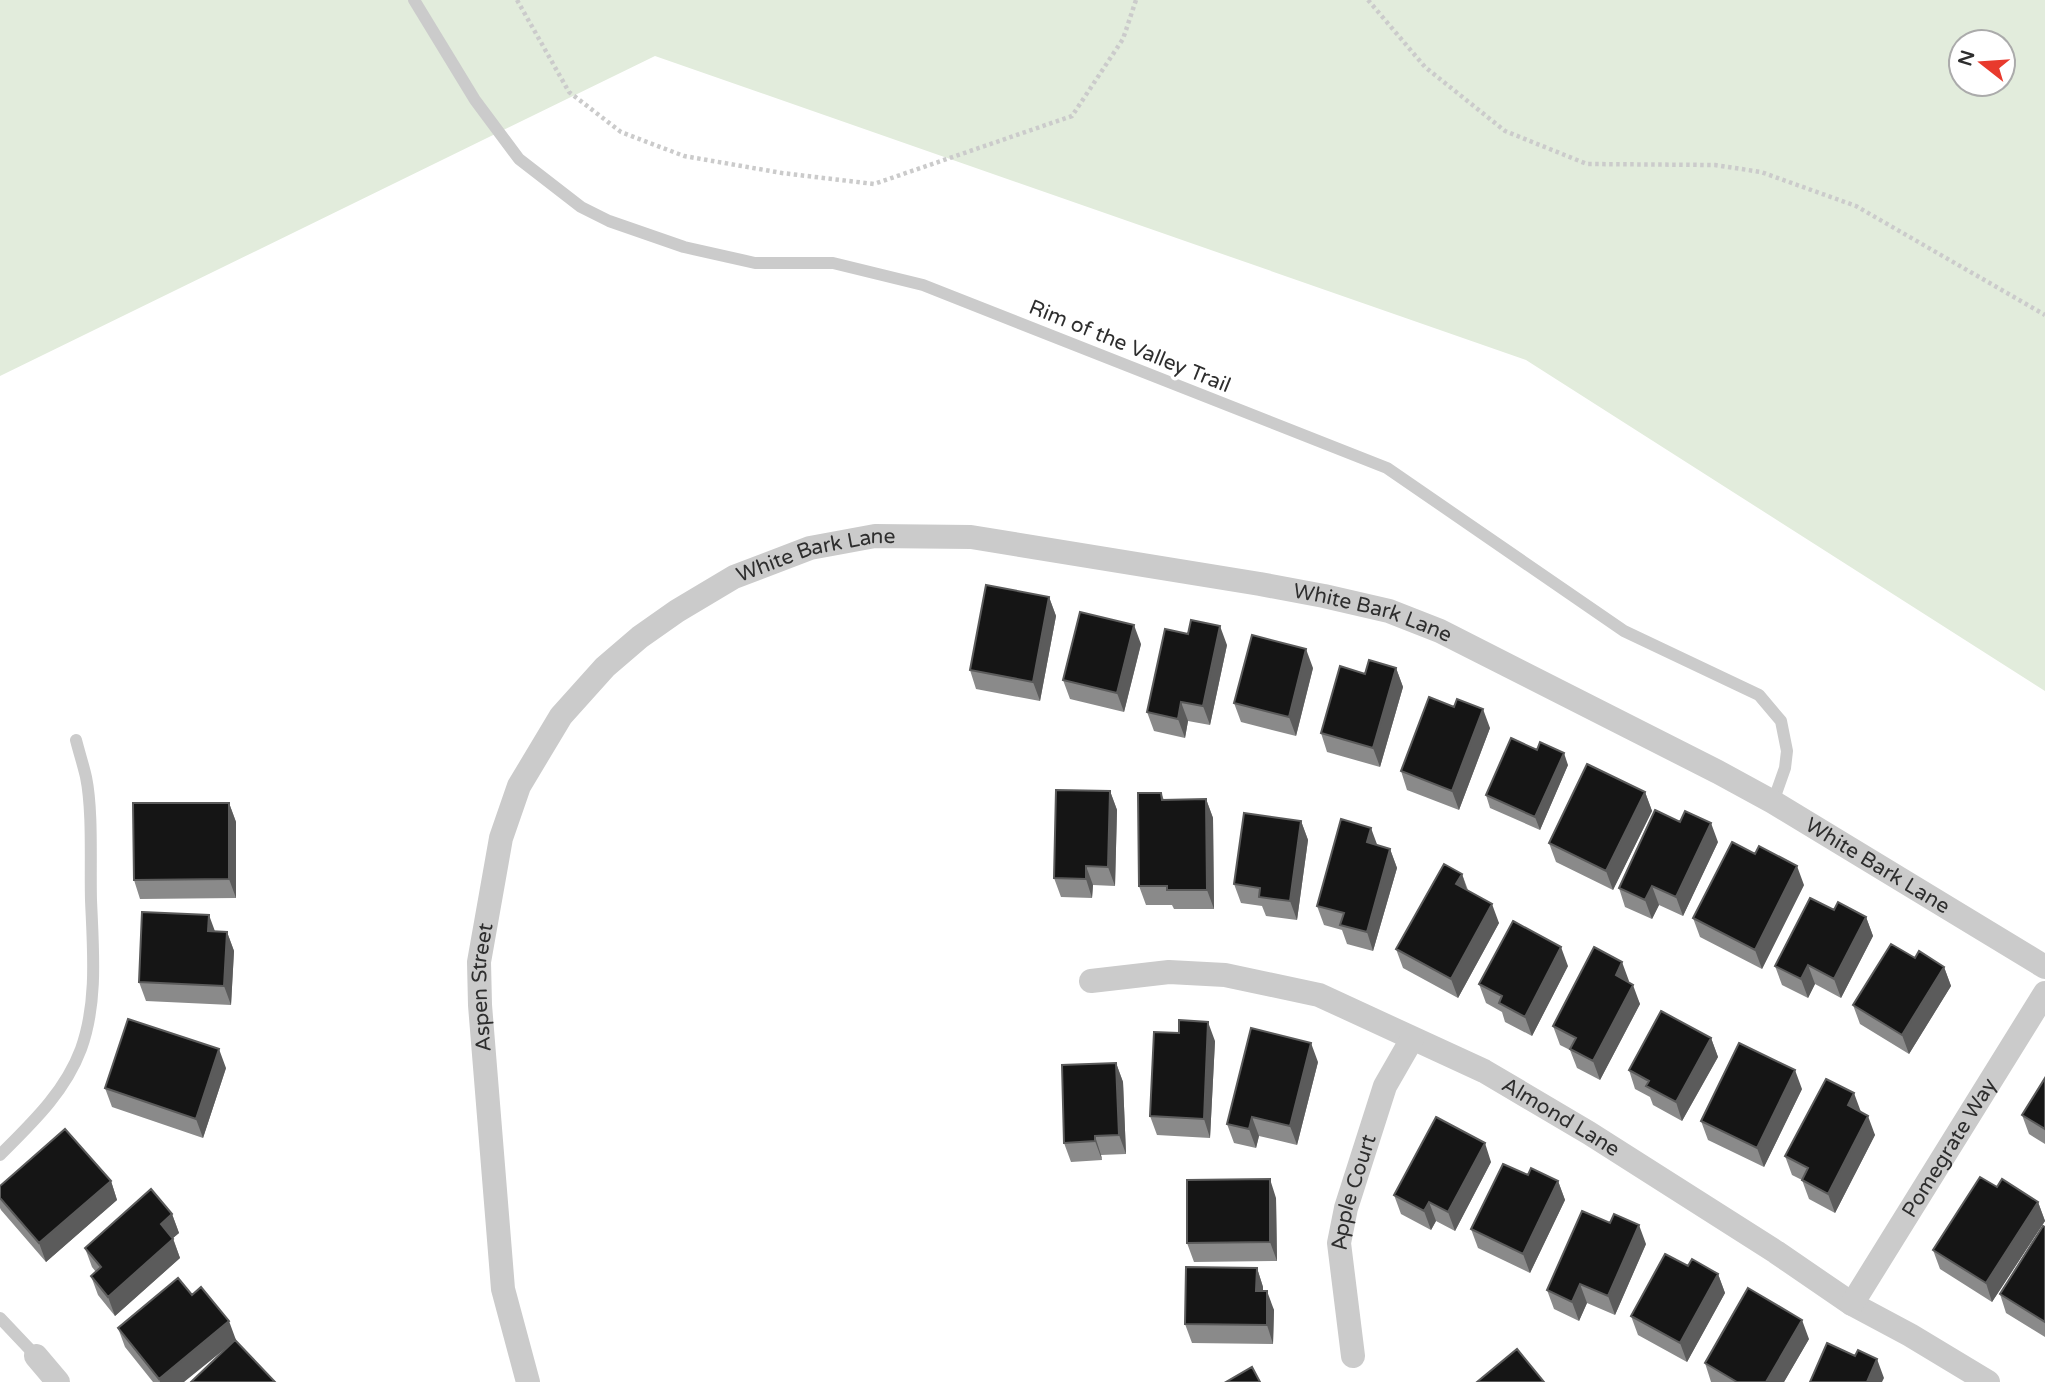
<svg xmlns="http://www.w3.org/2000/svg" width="2045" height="1382" font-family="'Varela Round',sans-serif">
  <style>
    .green { fill: #e2ecdc; fill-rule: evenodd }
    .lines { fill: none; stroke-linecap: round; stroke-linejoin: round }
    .path { stroke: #cbcbcb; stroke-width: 4.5; stroke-dasharray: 3.5 3.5; stroke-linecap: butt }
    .service { stroke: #cbcbcb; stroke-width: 12 }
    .minor { stroke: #cbcbcb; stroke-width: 24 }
    .wall { fill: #8a8a8a }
    .shaded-wall { fill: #5b5b5b }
    .building { fill: #151515; stroke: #5b5b5b; stroke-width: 2 }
    .labels { text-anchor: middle; stroke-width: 7; stroke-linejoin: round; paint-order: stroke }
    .street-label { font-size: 21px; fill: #2e2e2e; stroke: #fff }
  </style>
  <rect width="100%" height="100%" fill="#fff"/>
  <!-- green -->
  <path class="green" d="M0 0H2045V691L1526 360 655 56 0 376ZM1961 42H2003V84H1961Z"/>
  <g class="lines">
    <!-- path -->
    <path class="path" d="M517 0 569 92 621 132 684 156 782 173 874 184 1072 116 1123 39 1136 0
      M1368 0 1425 67 1505 131 1587 164 1715 165 1761 172 1856 206 2045 315"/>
    <!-- service -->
    <path class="service" d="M414 0 475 100 519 159 581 207 609 221 684 247 755 263H833L923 285 1387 468 1624 631 1759 695 1781 721 1787 751 1785 768 1773 802
      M0 1155C32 1123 65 1092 81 1049 98 1002 93 949 91 900 90 864 93 811 86 777 83 764 79 752 76 740
      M0 1318 36 1356"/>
    <!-- minor -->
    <g class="minor">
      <path id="s1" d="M1091 981 1169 972 1225 975 1319 995 1484 1071 1589 1133 1776 1252 1852 1304 1910 1335 1988 1382"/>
      <path id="s2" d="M1852 1304 2045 993"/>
      <path d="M36 1356 58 1382"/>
      <path id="s3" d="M1353 1356 1339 1243 1346 1208 1385 1086 1412 1039"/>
      <path id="s4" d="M528 1382 503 1289 480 1005 479 962 501 838 519 786 561 716 605 667 640 637 677 611 734 577 810 548 875 536 971 537 1260 584 1324 596 1389 611 1440 631 1718 772 1773 802 2045 967"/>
    </g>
  </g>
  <!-- wall -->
  <path class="wall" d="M1049 597 1056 616 1040 701 976 689 970 670Z
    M1141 644 1124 712 1070 699 1063 680Z
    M1227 645 1210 725 1188 721 1185 738 1154 731 1147 712Z
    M1313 668 1296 736 1241 722 1234 703Z
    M1396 668 1403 687 1380 767 1327 752 1321 733 1365 674Z
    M1454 707 1490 728 1459 810 1407 790 1401 771Z
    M1537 750 1568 765 1540 830 1490 808 1486 795Z
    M1110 791 1117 810 1115 886 1093 885 1092 898 1061 897 1054 878Z
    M1645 792 1652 811 1613 890 1556 862 1549 843Z
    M1161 793 1164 800 1206 799 1213 818 1214 909H1174L1172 905H1146L1139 886Z
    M229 803 236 822V898L140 899 134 880Z
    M1301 821 1308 840 1297 920 1266 916 1262 906 1241 903 1234 884Z
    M1718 842 1683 916 1659 905 1652 919 1625 907 1619 888Z
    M1378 845 1390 849 1397 868 1373 951 1347 944 1342 930 1324 925 1317 906Z
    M1462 874 1468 890 1499 923 1458 998 1403 968 1396 949Z
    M1804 885 1762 969 1700 937 1693 918Z
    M1834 910 1866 917 1873 936 1841 998 1815 984 1808 998 1782 985 1775 966Z
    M227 932 234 951 231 1005 146 1001 139 982Z
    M1915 958 1944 967 1951 986 1909 1054 1860 1024 1853 1005Z
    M1568 966 1532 1036 1505 1022 1502 1012 1486 1003 1479 984Z
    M1629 981V982L1640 1004 1600 1080 1577 1068 1570 1050 1560 1045 1553 1026Z
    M1711 1038 1718 1057 1682 1121 1653 1105 1650 1097 1635 1089 1629 1070Z
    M1215 1041 1210 1138 1157 1135 1150 1116Z
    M1318 1062 1297 1145 1259 1136 1256 1148 1234 1143 1227 1124Z
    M1116 1063 1123 1082 1126 1154 1101 1155 1102 1160 1071 1162 1064 1143Z
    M226 1068 203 1138 112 1107 105 1088Z
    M2045 1078V1144L2029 1134 2022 1115Z
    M1802 1089 1764 1167 1708 1140 1701 1121Z
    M1861 1112 1875 1135 1835 1213 1809 1199 1802 1180 1792 1175 1785 1156Z
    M1491 1162 1455 1231 1436 1221 1431 1230 1401 1214 1394 1195Z
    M1528 1175 1558 1181 1565 1200 1530 1273 1478 1248 1471 1229Z
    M111 1181 117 1200 46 1262 1 1210 0 1208V1186Z
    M1997 1187 2038 1202 2045 1221 1992 1302 1940 1269 1933 1250Z
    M1276 1198 1277 1261 1194 1262 1187 1243Z
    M172 1214 179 1233 173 1238 180 1258 115 1316 98 1295 91 1276 96 1272 92 1267 85 1248Z
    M2045 1227V1337L2006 1313 2000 1294Z
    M1646 1244 1615 1315 1587 1303 1579 1321 1554 1309 1547 1290Z
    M1688 1266 1718 1274 1725 1293 1687 1362 1638 1335 1631 1316Z
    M1257 1268 1263 1287V1291L1274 1310 1273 1344 1192 1343 1185 1324Z
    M192 1295 184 1382H153L125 1347 118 1328Z
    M1809 1339 1784 1382H1711L1705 1363Z"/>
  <!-- shaded-wall -->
  <path class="shaded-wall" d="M1049 597 1056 616 1040 701 1033 682Z
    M1134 625 1141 644 1124 712 1117 693Z
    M1220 626 1227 645 1210 725 1203 706Z
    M1306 649 1313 668 1296 736 1289 717Z
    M1396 668 1403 687 1380 767 1373 748Z
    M1181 702 1188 721 1185 738 1178 719Z
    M1483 709 1490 728 1459 810 1452 791Z
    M1564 753 1568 765 1540 830 1535 817Z
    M1110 791 1117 810 1115 886 1108 867Z
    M1645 792 1652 811 1613 890 1606 871Z
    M1206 799 1213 818 1214 909 1207 890Z
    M229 803 236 822V898L229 879Z
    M1301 821 1308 840 1297 920 1290 901Z
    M1711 823 1718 842 1683 916 1676 897Z
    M1371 828 1378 847 1367 842Z
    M1390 849 1397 868 1373 951 1367 932Z
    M1086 866 1093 885 1092 898 1086 879Z
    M1797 866 1804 885 1762 969 1755 950Z
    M1462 874 1468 893 1456 884Z
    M1652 886 1659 905 1652 919 1645 900Z
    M1492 904 1499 923 1458 998 1451 979Z
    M209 915 216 934 208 931Z
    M1866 917 1873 936 1841 998 1834 979Z
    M227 932 234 951 231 1005 224 986Z
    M1561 947 1568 966 1532 1036 1525 1017Z
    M1622 962 1629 981 1623 994 1616 975Z
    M1808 965 1815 984 1808 998 1801 979Z
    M1944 967 1951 986 1909 1054 1902 1035Z
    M1633 985 1640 1004 1600 1080 1593 1061Z
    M1208 1022 1215 1041 1210 1138 1204 1119Z
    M1711 1038 1718 1057 1682 1121 1676 1102Z
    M1311 1043 1318 1062 1297 1145 1290 1126Z
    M219 1049 226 1068 203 1138 196 1119Z
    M1116 1063 1123 1082 1126 1154 1119 1135Z
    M1795 1070 1802 1089 1764 1167 1757 1148Z
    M1854 1093 1861 1112 1848 1105Z
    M1868 1116 1875 1135 1835 1213 1828 1194Z
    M1252 1117 1259 1136 1256 1148 1249 1129Z
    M1095 1136 1101 1155 1102 1160 1095 1141Z
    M1485 1143 1491 1162 1455 1231 1448 1212Z
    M1270 1179 1276 1198 1277 1261 1270 1242Z
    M111 1181 117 1200 46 1262 39 1243Z
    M1558 1181 1565 1200 1530 1273 1523 1254Z
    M1429 1202 1436 1221 1431 1230 1424 1211Z
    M2038 1202 2045 1221 1992 1302 1986 1283Z
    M172 1214 179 1233 167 1243 161 1224Z
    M1639 1225 1646 1244 1615 1315 1608 1296Z
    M173 1239 180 1258 115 1316 108 1297Z
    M1257 1268 1263 1287V1310L1256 1291Z
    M1718 1274 1725 1293 1687 1362 1680 1343Z
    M1580 1284 1587 1303 1579 1321 1572 1302Z
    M1267 1291 1274 1310 1273 1344 1267 1325Z
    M1802 1320 1809 1339 1784 1382H1766Z
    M229 1321 236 1340 184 1382H160L159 1379Z
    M1877 1359 1884 1378 1882 1382H1867Z"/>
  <!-- building -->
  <path class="building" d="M986 585 1049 597 1033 682 970 670Z
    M1080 612 1134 625 1117 693 1063 680Z
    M1191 620 1220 626 1203 706 1181 702 1178 719 1147 712 1165 629 1188 634Z
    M1252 635 1306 649 1289 717 1234 703Z
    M1369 660 1396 668 1373 748 1321 733 1340 666 1365 674Z
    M1429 697 1454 707 1457 699 1483 709 1452 791 1401 771Z
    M1511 738 1537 750 1540 742 1564 753 1535 817 1486 795Z
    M1587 764 1645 792 1606 871 1549 843Z
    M1056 790 1110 791 1108 867 1086 866V879L1054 878Z
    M1138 793H1161L1162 800 1206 799 1207 890H1167V886H1139Z
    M133 803H229V879L134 880Z
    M1655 810 1680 822 1685 811 1711 823 1676 897 1652 886 1645 900 1619 888Z
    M1244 813 1301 821 1290 901 1259 897 1260 888 1234 884Z
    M1341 819 1371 828 1367 842 1390 849 1367 932 1340 925 1344 913 1317 906Z
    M1732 842 1755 854 1759 846 1797 866 1755 950 1693 918Z
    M1444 864 1462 874 1456 884 1492 904 1451 979 1396 949Z
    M1810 898 1834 910 1838 902 1866 917 1834 979 1808 965 1801 979 1775 966Z
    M142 912 209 915 208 931 227 932 224 986 139 982Z
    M1513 921 1561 947 1525 1017 1499 1003 1502 996 1479 984Z
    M1891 944 1915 958 1919 951 1944 967 1902 1035 1853 1005Z
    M1594 947 1622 962 1616 975 1633 985 1593 1061 1570 1049 1576 1038 1553 1026Z
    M1661 1011 1711 1038 1676 1102 1646 1086 1649 1081 1629 1070Z
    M128 1019 219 1049 196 1119 105 1088Z
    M1179 1020 1208 1022 1204 1119 1150 1116 1154 1032 1179 1033Z
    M1251 1028 1311 1043 1290 1126 1252 1117 1249 1129 1227 1124Z
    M1739 1043 1795 1070 1757 1148 1701 1121Z
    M1116 1063 1119 1135 1095 1136V1141L1064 1143 1062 1065Z
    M2045 1078V1129L2022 1115Z
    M1826 1079 1854 1093 1848 1105 1868 1116 1828 1194 1802 1180 1808 1168 1785 1156Z
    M1436 1117 1485 1143 1448 1212 1429 1202 1424 1211 1394 1195Z
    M65 1129 111 1181 39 1243 0 1198V1186Z
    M1503 1164 1528 1175 1531 1168 1558 1181 1523 1254 1471 1229Z
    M1980 1177 1997 1187 2002 1179 2038 1202 1986 1283 1933 1250Z
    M1270 1179V1242L1187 1243V1180Z
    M151 1189 172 1214 161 1224 173 1239 108 1297 91 1276 101 1267 85 1248Z
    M1582 1211 1610 1223 1614 1214 1639 1225 1608 1296 1580 1284 1572 1302 1547 1290Z
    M2043 1226 2045 1227V1322L2000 1294Z
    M1665 1254 1688 1266 1692 1259 1718 1274 1680 1343 1631 1316Z
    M1186 1267 1257 1268 1256 1291H1267V1325L1185 1324Z
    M178 1278 192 1295 201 1287 229 1321 159 1379 118 1328Z
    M1748 1288 1802 1320 1766 1382H1737L1705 1363Z
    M235 1340 275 1382H191Z
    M1827 1343 1855 1356 1858 1350 1877 1359 1867 1382H1810Z
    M1517 1349 1544 1382H1477Z
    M1252 1367 1260 1382H1226Z"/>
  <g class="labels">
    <!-- street labels -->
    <g class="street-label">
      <text transform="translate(1130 346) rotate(22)" y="7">Rim of the Valley Trail</text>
      <text dy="7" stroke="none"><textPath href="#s4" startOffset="996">White Bark Lane</textPath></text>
      <text dy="7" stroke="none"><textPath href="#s4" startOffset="1563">White Bark Lane</textPath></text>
      <text dy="7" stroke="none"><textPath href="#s4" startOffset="2130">White Bark Lane</textPath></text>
      <text dy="7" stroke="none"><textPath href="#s4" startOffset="399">Aspen Street</textPath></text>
      <text dy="7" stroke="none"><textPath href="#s1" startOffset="502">Almond Lane</textPath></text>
      <text dy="7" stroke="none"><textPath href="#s2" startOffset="184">Pomegrate Way</textPath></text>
      <text dy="7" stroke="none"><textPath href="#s3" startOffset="166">Apple Court</textPath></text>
    </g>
  </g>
  <!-- north arrow -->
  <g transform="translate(1982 63) rotate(287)"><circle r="33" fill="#ffffff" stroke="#ababab" stroke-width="2"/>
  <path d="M0-5L12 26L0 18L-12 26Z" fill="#e83a2d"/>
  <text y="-10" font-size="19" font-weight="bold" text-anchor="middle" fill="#2e2e2e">N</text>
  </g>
</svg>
